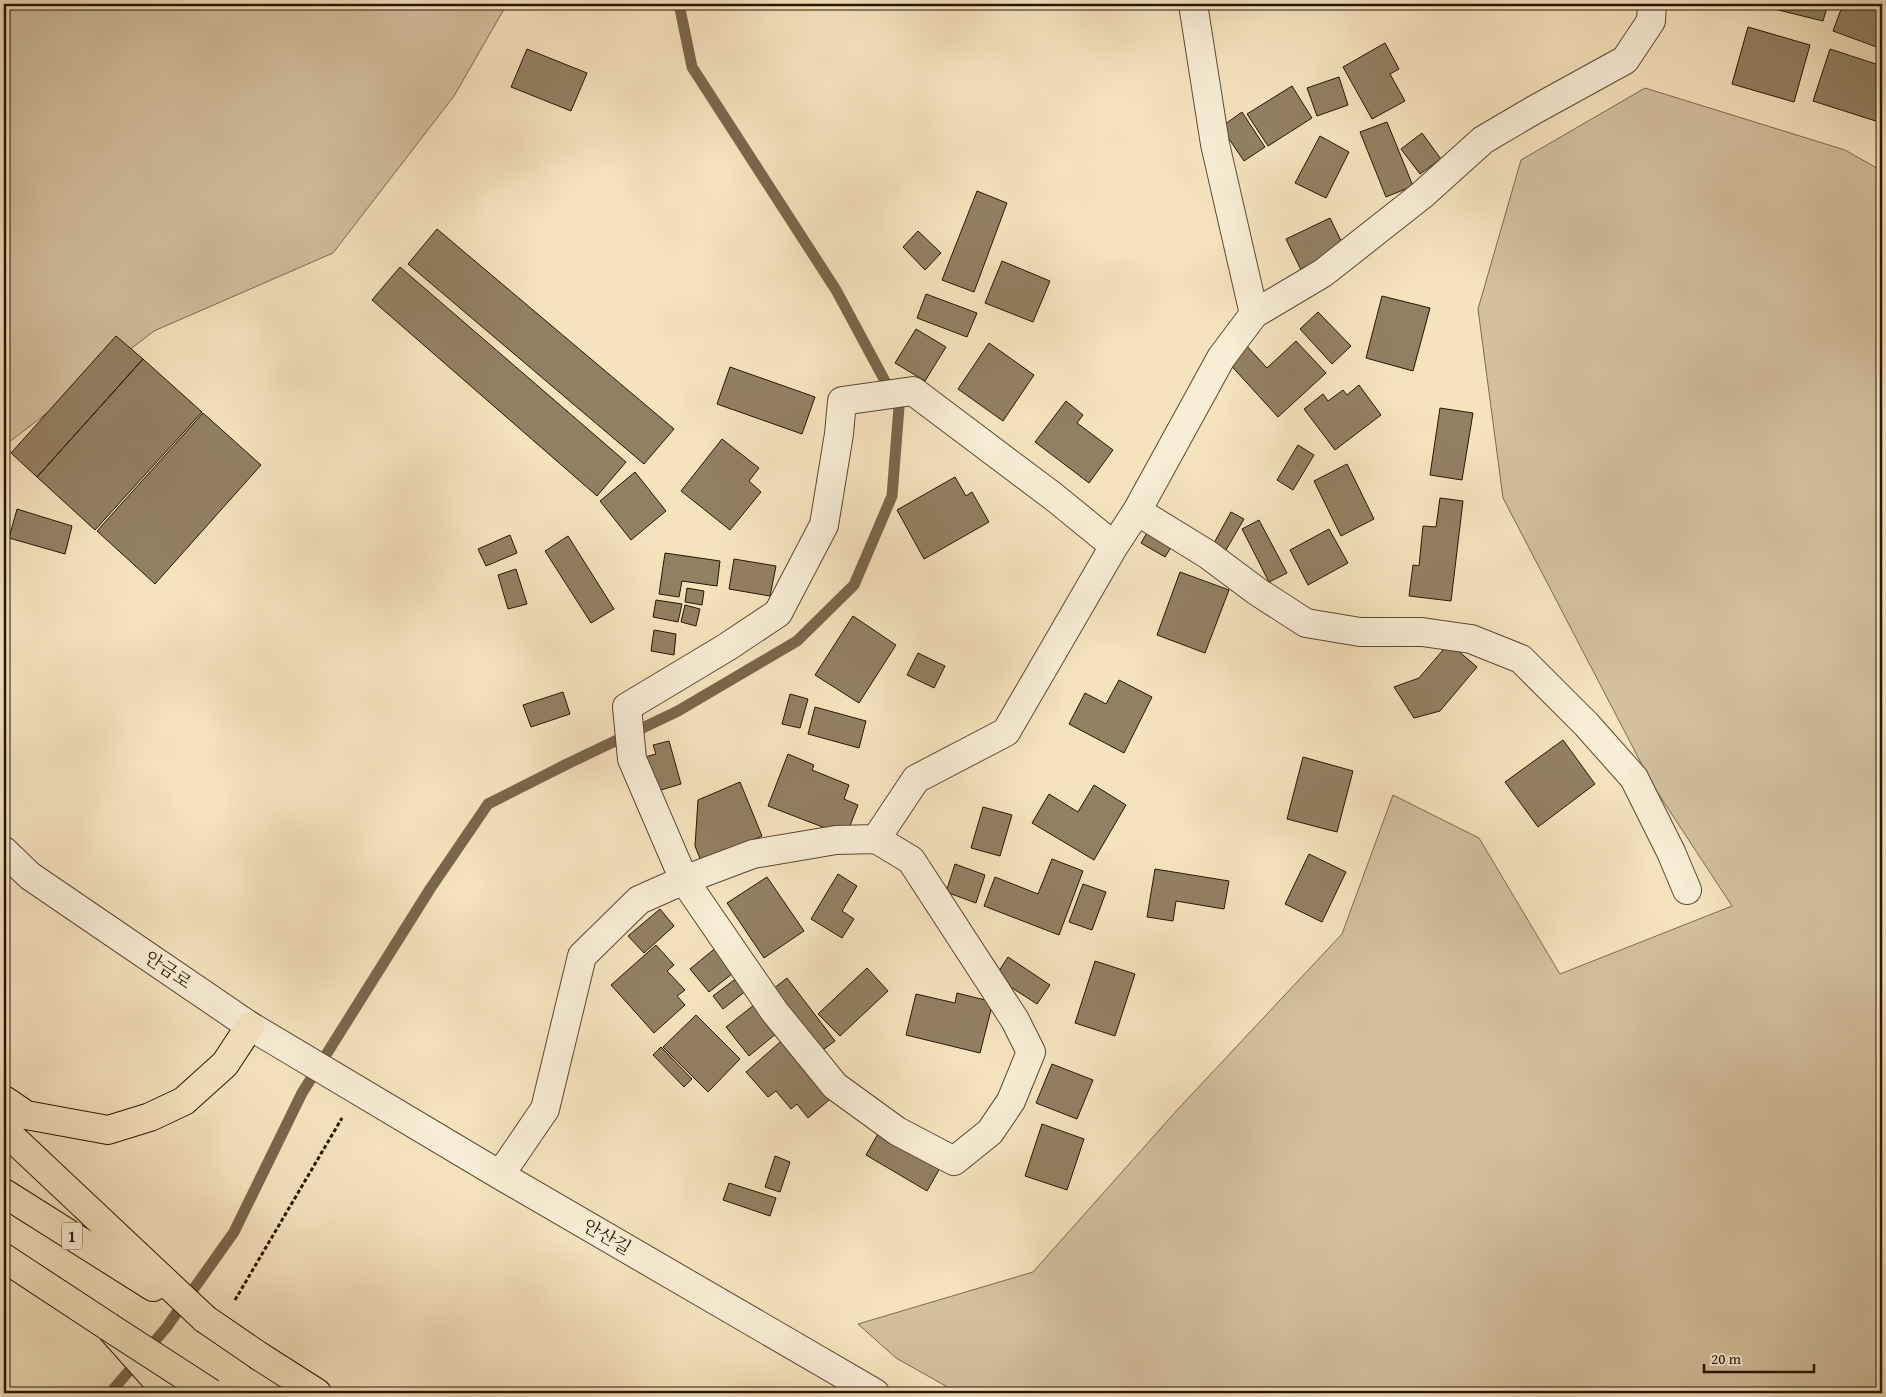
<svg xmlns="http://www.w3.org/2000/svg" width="1886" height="1397" font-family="'Gentium Book Plus','Noto Serif KR',serif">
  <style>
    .green { fill: #d2c09e; stroke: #7c6a4f }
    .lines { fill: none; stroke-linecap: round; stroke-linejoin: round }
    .stream { stroke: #79674b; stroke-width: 11 }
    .building { fill: #928063; stroke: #271500 }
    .minor-casing { stroke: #5a4830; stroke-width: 30 }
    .highway-casing { stroke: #271500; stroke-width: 30 }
    .path { stroke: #271500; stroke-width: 3; stroke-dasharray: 4 2.5; stroke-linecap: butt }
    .minor { stroke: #f8edd5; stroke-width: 28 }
    .highway { stroke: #f5e3be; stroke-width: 28 }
    .highway-bridge-casing { stroke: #271500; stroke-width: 30; stroke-linecap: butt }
    .highway-bridge { stroke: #f5e3be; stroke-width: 28 }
    .labels { text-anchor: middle; stroke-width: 4; stroke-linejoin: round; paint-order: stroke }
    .shield { fill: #f8edd5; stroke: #665640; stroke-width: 1 }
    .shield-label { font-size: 16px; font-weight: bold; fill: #271500 }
    .street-label { font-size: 18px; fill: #271500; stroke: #f8edd5 }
  </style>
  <rect width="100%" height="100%" fill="#f5e3be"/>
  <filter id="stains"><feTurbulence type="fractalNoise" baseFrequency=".004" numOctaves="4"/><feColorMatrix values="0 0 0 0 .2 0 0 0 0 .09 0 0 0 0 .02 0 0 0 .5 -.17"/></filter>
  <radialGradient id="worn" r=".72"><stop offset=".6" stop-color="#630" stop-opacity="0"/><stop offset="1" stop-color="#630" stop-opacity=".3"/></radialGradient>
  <!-- green -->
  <path class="green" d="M4 4H507L454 96 333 253 154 331 4 446Z
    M1645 88 1845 150 1882 171V1393H958L896 1358 858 1324 1033 1272 1178 1109 1342 934 1393 795 1479 838 1560 974 1732 906 1652 784 1503 498 1478 309 1521 160Z"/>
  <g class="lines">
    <!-- stream -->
    <path class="stream" d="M110 1393 166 1328 234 1232 302 1093 430 889 488 804 567 764 678 711 797 641 854 585 892 496 899 407 836 290 692 67 679 4"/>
  </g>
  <!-- building -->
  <path class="building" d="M1767 4H1828L1823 21 1766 7Z
    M1843 4H1882V49L1833 31Z
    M1748 27 1810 45 1794 102 1732 84Z
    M1385 43 1399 69 1390 74 1405 101 1372 119 1343 67Z
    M527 49 587 73 571 111 511 87Z
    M1830 49 1882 66V123L1813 101Z
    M1339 77 1348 105 1317 116 1307 88Z
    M1292 86 1312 118 1268 146 1247 114Z
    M1242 112 1265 147 1244 161 1221 127Z
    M1387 122 1413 186 1386 197 1360 132Z
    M1422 133 1441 159 1420 174 1401 149Z
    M1320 136 1349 152 1326 198 1295 183Z
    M977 191 1007 203 974 292 942 280Z
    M1330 218 1346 251 1302 272 1286 239Z
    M437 229 674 429 644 464 408 264Z
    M918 231 941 253 925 270 903 247Z
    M1002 261 1050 281 1033 322 985 303Z
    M400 267 626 462 597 496 372 300Z
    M926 294 977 313 967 337 917 318Z
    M1382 296 1430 308 1413 371 1366 358Z
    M1318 312 1351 346 1332 364 1300 329Z
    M916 329 946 347 925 381 895 363Z
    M116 336 143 359 37 477 11 453Z
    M1296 341 1326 373 1278 417 1226 360 1245 344 1267 368Z
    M989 343 1034 375 1003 421 958 389Z
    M143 359 202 412 95 530 37 477Z
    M730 367 815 397 802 434 717 404Z
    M1359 385 1381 415 1335 450 1304 409 1323 394 1328 401 1343 390 1347 395Z
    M1066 401 1083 415 1077 423 1113 450 1089 483 1035 442Z
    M1440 408 1473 413 1462 480 1430 475Z
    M203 413 261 465 155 584 97 531Z
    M722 439 759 468 749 481 761 492 730 530 681 491Z
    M1298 445 1314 455 1293 490 1277 480Z
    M1347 464 1374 519 1341 536 1314 481Z
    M635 472 666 511 631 540 600 501Z
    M955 477 966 496 972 492 989 522 924 559 897 510Z
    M1440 498 1463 501 1451 601 1409 596 1413 565 1419 566 1423 526 1436 527Z
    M17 509 72 526 65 554 9 538Z
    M1231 512 1244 519 1226 550 1214 543Z
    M1259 520 1287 573 1269 582 1242 529Z
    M1151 526 1175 541 1165 557 1141 543Z
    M1329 529 1348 563 1308 585 1290 550Z
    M510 535 517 553 486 566 478 549Z
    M568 536 614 609 591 623 545 551Z
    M665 553 720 561 717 586 682 581 679 597 659 594Z
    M734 559 776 566 770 596 729 589Z
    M516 569 527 604 508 609 498 575Z
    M1180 572 1229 590 1205 653 1157 635Z
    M687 588 704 591 702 605 685 602Z
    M656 600 682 604 678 622 653 617Z
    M685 605 700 609 696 626 681 622Z
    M853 616 896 645 859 703 815 675Z
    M654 630 676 634 674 655 651 651Z
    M1449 643 1477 667 1440 711 1414 718 1394 687 1419 678Z
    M918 653 945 666 934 688 907 675Z
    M1119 680 1152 697 1124 753 1069 724 1085 693 1106 704Z
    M563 692 570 714 531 727 523 705Z
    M790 694 808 699 800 728 782 724Z
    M815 707 866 721 859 748 808 734Z
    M1563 740 1595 784 1538 827 1505 782Z
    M669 741 681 784 654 792 645 757 656 754 653 745Z
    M788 754 814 765 812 770 849 785 844 799 858 805 846 836 768 806Z
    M1303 757 1353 771 1337 832 1287 819Z
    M740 782 762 836 701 861 695 846 698 800Z
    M1094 785 1126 805 1094 860 1032 823 1049 794 1078 812Z
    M983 807 1012 815 1000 856 971 848Z
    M1309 854 1346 872 1322 922 1285 904Z
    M1052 859 1083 871 1059 935 984 906 995 877 1038 894Z
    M955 864 985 875 976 903 946 892Z
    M1155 869 1229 881 1224 909 1176 901 1173 921 1147 917Z
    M838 874 857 886 842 911 854 919 842 938 811 919Z
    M767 877 804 931 764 958 727 903Z
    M1083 884 1106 892 1092 930 1069 922Z
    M660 909 674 926 644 953 628 936Z
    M656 945 674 965 667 971 685 990 677 996 685 1005 654 1033 611 985Z
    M718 946 737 970 709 992 690 969Z
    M1008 957 1050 985 1037 1004 995 977Z
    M1095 961 1135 974 1115 1036 1075 1023Z
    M867 968 888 991 840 1036 818 1014Z
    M742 974 752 986 723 1009 713 996Z
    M787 978 835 1041 820 1052 773 989Z
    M957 993 993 1002 980 1053 906 1035 916 994 955 1003Z
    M754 1005 777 1033 749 1056 726 1027Z
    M696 1015 740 1059 708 1092 663 1047Z
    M787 1036 836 1094 808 1118 797 1104 791 1109 776 1091 768 1097 746 1072Z
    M661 1047 692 1079 684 1087 653 1055Z
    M1052 1064 1093 1080 1077 1119 1036 1103Z
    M1042 1124 1084 1139 1067 1190 1025 1176Z
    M879 1132 940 1168 927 1191 866 1155Z
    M775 1156 790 1162 780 1192 765 1187Z
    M729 1183 776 1198 770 1216 723 1200Z"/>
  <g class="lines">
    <defs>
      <path id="minor" d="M1193 4 1215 144 1254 314
        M1137 511 1207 554 1258 592 1306 623 1360 632H1422L1471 639 1521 659 1586 724 1634 778 1671 852 1687 890
        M876 839 911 860 1015 1020 1031 1052 1011 1101 990 1132 954 1161 897 1131 835 1086 774 1011 684 880 632 759 627 707 727 647 778 613 824 525 839 434 842 401 913 391 1054 497 1114 546
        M4 851 30 876 250 1026 500 1175 875 1393
        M500 1175 545 1109 582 956 639 900 684 880 753 854 836 840 876 839 916 779 1006 732 1114 546 1137 511 1221 358 1254 314 1323 273 1422 195 1483 140 1534 110 1625 60 1651 21 1652 4"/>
      <path id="highway" d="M4 1100 26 1115 108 1130 150 1117 184 1101 225 1064 250 1026
        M4 1130 205 1319
        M4 1193 153 1287
        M4 1258 109 1327 168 1393
        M259 1356 317 1393"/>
    </defs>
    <!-- minor casing -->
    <use href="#minor" class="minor-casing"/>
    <!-- highway casing -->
    <use href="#highway" class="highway-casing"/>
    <!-- path -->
    <path class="path" d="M235 1300 342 1118"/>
    <!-- minor -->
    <use href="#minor" class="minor"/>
    <!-- highway -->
    <use href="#highway" class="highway"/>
    <defs>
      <path id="highway-bridge" d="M205 1319 259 1356
        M109 1327 211 1393"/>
    </defs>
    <!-- highway-bridge casing -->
    <use href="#highway-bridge" class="highway-bridge-casing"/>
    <!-- highway-bridge -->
    <use href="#highway-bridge" class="highway-bridge"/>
  </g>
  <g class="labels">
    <!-- shield labels -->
    <rect class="shield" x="62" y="1222.5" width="20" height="27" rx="4"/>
    <g class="shield-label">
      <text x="72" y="1242">1</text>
    </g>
    <!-- street labels -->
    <g class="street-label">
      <text transform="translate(168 970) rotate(34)" y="6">안금로</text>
      <text transform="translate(607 1237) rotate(30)" y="6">안산길</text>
    </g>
  </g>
  <!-- margin -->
  <rect width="1886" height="1397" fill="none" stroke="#f5e3be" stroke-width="20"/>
  <rect x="5" y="5" width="1876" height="1387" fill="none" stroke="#271500" stroke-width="2.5"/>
  <rect x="10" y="10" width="1866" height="1377" fill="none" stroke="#271500"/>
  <!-- scale -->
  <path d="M1704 1364v8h110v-8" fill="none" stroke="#271500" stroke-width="2.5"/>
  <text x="1711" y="1364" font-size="15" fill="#271500" stroke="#f8edd5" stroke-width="4" paint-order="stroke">20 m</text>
  <rect width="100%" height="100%" filter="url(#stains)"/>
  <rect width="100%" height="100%" fill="url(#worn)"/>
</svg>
